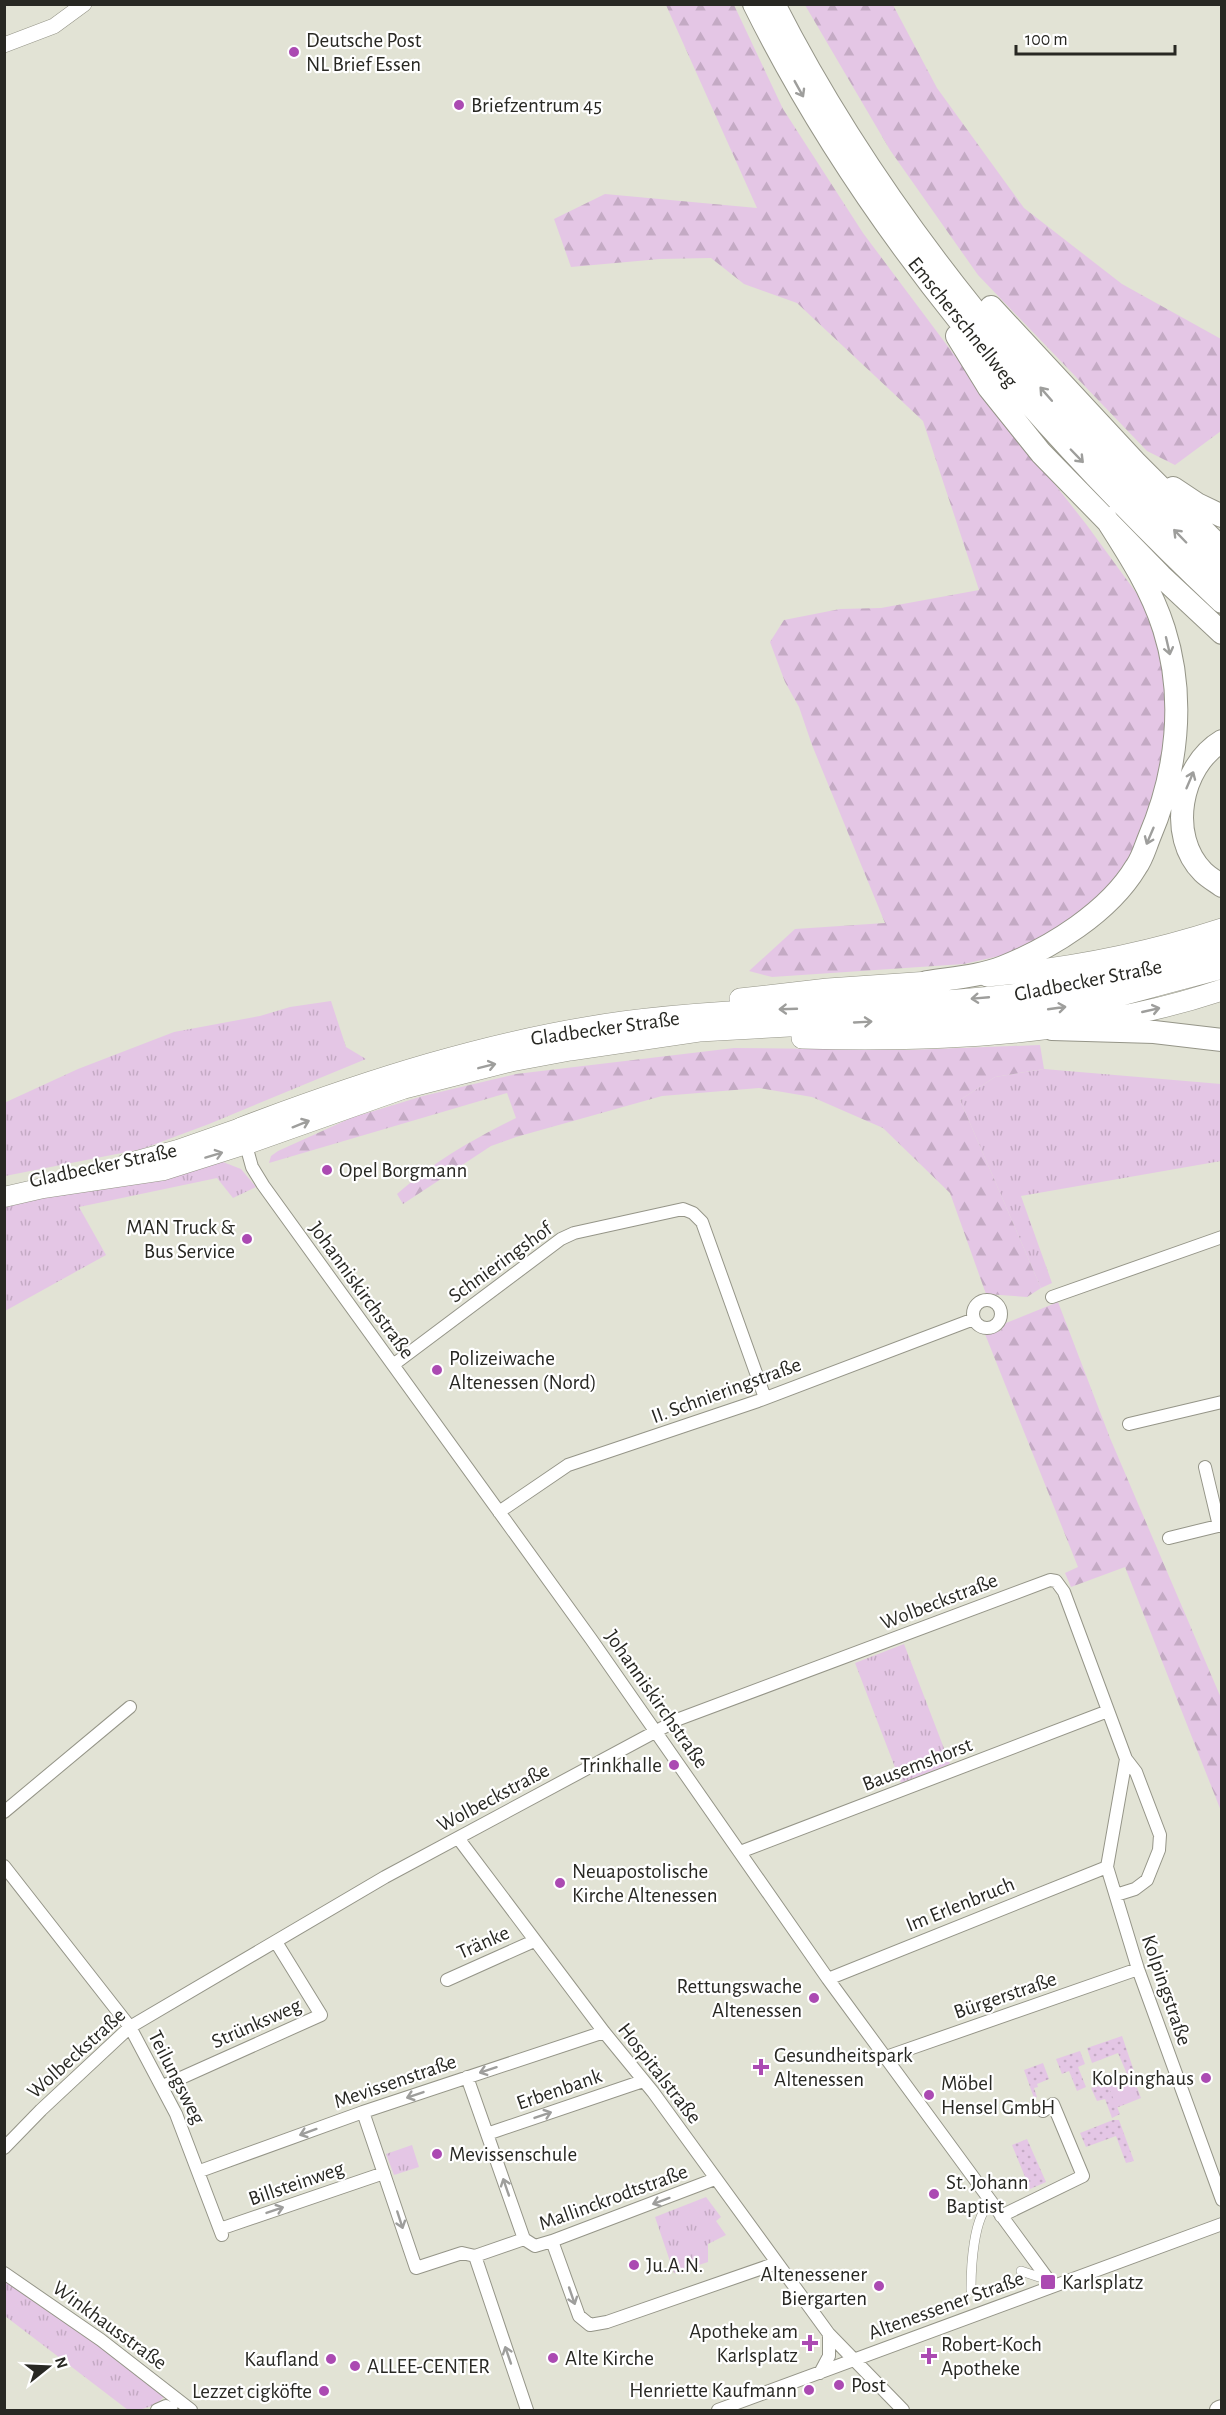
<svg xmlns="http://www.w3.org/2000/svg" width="1226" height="2415" font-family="'Alegreya Sans',sans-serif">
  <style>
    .grass { fill: url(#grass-tufts) }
    .forest { fill: url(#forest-firs) }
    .garden { fill: url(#garden-dots) }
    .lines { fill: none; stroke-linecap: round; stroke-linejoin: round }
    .pedestrian-casing { stroke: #959588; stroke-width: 10 }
    .minor-casing { stroke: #959588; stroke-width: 14 }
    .tertiary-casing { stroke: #959588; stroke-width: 16 }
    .secondary-casing { stroke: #959588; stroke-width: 20 }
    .primary-casing { stroke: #959588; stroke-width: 21 }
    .trunk-casing { stroke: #959588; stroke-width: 22 }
    .motorway-casing { stroke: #959588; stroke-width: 24 }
    .pedestrian { stroke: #fff; stroke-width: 9 }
    .minor { stroke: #fff; stroke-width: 12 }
    .tertiary { stroke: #fff; stroke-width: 15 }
    .secondary { stroke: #fff; stroke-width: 18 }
    .primary { stroke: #fff; stroke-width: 20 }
    .trunk { stroke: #fff; stroke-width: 21 }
    .motorway { stroke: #fff; stroke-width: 22 }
    .oneway { stroke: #9e9e9c }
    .poi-dot { fill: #ab4ab2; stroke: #fff; stroke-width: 2 }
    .labels { text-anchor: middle; stroke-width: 4.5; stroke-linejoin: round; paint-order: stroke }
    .poi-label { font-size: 21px; fill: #282823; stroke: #fff; text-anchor: start }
    .street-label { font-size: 21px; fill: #282823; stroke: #fff }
  </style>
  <defs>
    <pattern id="grass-tufts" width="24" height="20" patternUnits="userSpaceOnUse" patternTransform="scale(1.5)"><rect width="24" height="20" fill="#e4c6e5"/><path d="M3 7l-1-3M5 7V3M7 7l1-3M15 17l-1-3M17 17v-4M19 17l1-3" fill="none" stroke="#c4aac4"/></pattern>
    <pattern id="forest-firs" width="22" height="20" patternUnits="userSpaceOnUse" patternTransform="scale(1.5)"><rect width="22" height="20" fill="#e4c6e5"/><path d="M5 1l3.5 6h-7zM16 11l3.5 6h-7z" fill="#c4aac4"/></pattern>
    <pattern id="garden-dots" width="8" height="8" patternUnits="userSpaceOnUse" patternTransform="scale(1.5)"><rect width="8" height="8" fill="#e4c6e5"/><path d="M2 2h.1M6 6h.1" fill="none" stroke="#c4aac4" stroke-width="1.8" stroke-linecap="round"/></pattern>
  </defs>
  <rect width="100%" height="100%" fill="#e2e3d5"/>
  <!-- grass -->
  <path class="grass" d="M331 1001 346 1047 366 1059 209 1124 142 1149 5 1176 4 1103 78 1069 174 1032 260 1016 290 1007Z
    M1044 1069 1221 1084V1161L1021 1196 1052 1283 1041 1288 960 1100 995 1077Z
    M223 1162 241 1169 256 1187 233 1198 217 1178 79 1207 106 1255 5 1311 4 1203 180 1173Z
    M904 1644 950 1764 901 1783 855 1663Z
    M1133 2077 1141 2098 1116 2108 1108 2086Z
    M412 2145 419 2167 394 2175 386 2154Z
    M706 2197 721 2217 716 2221 726 2235 708 2244V2262L674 2273 655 2217Z
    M5 2274 168 2393C156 2406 146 2410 128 2410L5 2316Z"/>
  <!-- forest -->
  <path class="forest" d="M666 5H734L783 109 863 233 973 380 1086 524 1143 602 1161 652 1171 706 1165 755 1142 841 1096 902 1021 951 964 964 772 977 749 971 795 929 885 923 812 745 799 707 785 682 770 642 784 620 840 609 881 608 979 590 923 421 797 303 744 284 711 258 660 259 571 267 554 219 605 194 757 208Z
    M805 5H893L937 88 1024 208 1122 284 1221 339V431L1175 465 1147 451 978 275 890 150Z
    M1040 1045 1044 1069 995 1077 960 1100 1041 1288 1027 1297 986 1294 950 1193 883 1128 812 1097 759 1088 662 1096 516 1137 491 1146 403 1204 397 1194C435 1161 470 1141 516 1118L507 1093 269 1163 271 1156 278 1151 351 1118 423 1096 516 1074 734 1048 909 1050Z
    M1058 1302 1110 1438 1221 1698V1811L1125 1567 1071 1587 1065 1573 1078 1567 985 1334 1000 1331 1006 1323Z"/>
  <!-- garden -->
  <path class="garden" d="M1122 2036 1134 2071 1127 2074 1118 2053 1092 2063 1087 2048Z
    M1080 2051 1085 2064 1078 2067 1086 2087 1077 2091 1069 2071 1062 2074 1056 2059Z
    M1043 2063 1049 2079 1037 2084 1038 2087 1034 2088 1037 2097 1034 2098 1024 2070Z
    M1107 2084 1120 2114 1112 2118 1105 2099 1097 2101 1091 2088Z
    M1113 2120H1119L1134 2161 1126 2163 1116 2136 1086 2147 1080 2133Z
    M1027 2139 1046 2182 1030 2189 1012 2145Z"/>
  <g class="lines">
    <defs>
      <path id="pedestrian" d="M1021 2271 1039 2277
        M971 2290C971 2269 973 2215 991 2203
        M171 2410 177 2399"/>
      <path id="minor" d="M244 1138 252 1167 263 1185 591 1639 828 1979 1053 2286
        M1052 1297 1222 1237
        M973 1314a14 14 0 1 1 28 0a14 14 0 1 1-28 0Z
        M393 1365 561 1239 574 1233 683 1209 693 1213 702 1222 765 1398
        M1129 1424 1222 1402
        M1205 1467 1219 1526
        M499 1512 568 1465 758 1401 974 1319
        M1169 1538 1222 1525
        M4 1812 130 1707
        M458 1838 604 2032 653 2092 829 2334 903 2410
        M740 1852 1108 1711
        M4 1866 130 2027 176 2114 222 2235
        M1116 1895 1135 1889 1147 1880 1159 1850 1160 1835 1136 1772 1126 1759
        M828 1979 1107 1867
        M447 1980 534 1941
        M886 2057 1138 1969
        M467 2077 524 2239
        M163 2086 321 2015 276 1942
        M363 2112 416 2268 462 2253 475 2256 524 2239 535 2246 552 2241 715 2179
        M487 2134 643 2081
        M4 2148 41 2110 130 2027 385 1877 679 1719 1050 1580 1056 1581 1064 1592 1126 1759 1107 1867 1138 1969 1222 2200
        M200 2171 363 2112 604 2032
        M1001 2216 1083 2176 1053 2104 1043 2111
        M220 2229 384 2173
        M552 2241 579 2316 590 2325 607 2322 777 2263
        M475 2256 527 2410
        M4 2273 101 2340 191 2410
        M820 2373 829 2356V2334
        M157 2410 166 2406
        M718 2410 1222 2224"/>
      <path id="tertiary" d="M4 45 54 26 84 4"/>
      <path id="secondary" d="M1219 2410 1222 2409"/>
      <path id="primary" d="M126 1164 178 1150 241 1128
        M4 1197 43 1188 164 1170 246 1144"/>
      <path id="trunk" d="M987 976C1068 969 1145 954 1222 929
        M740 999 828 989 944 981
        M802 1038C943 1042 1086 1035 1222 990
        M241 1128C365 1081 491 1040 623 1022 767 1003 912 1011 1055 989 1112 981 1167 967 1222 949
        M246 1144 404 1088 511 1061 570 1050 699 1031 1006 1014 1106 999 1222 968"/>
      <path id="motorway" d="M754 4C867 232 1038 428 1222 602
        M774 4C884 221 1047 410 1222 577
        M991 307 1135 462 1222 549
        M957 336 989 388 1041 453 1161 576 1222 633
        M1173 488 1197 504 1222 516
        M1222 741C1180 766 1167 836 1203 872 1208 877 1215 881 1222 886
        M927 982C952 978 981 976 1003 967 1051 948 1109 912 1136 867 1142 859 1145 848 1149 838 1177 773 1186 698 1164 629 1151 588 1128 553 1105 517
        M1052 1029 1154 1032 1222 1040"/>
    </defs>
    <!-- pedestrian casing -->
    <use href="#pedestrian" class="pedestrian-casing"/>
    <!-- minor casing -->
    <use href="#minor" class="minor-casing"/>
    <!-- tertiary casing -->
    <use href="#tertiary" class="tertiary-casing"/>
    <!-- secondary casing -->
    <use href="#secondary" class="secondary-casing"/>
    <!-- primary casing -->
    <use href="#primary" class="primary-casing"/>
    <!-- trunk casing -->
    <use href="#trunk" class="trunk-casing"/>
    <!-- motorway casing -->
    <use href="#motorway" class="motorway-casing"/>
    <!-- pedestrian -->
    <use href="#pedestrian" class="pedestrian"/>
    <!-- minor -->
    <use href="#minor" class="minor"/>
    <!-- tertiary -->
    <use href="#tertiary" class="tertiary"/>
    <!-- secondary -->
    <use href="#secondary" class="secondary"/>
    <!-- primary -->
    <use href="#primary" class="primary"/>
    <!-- trunk -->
    <use href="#trunk" class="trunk"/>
    <!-- motorway -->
    <use href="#motorway" class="motorway"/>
  </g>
  <!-- one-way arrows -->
  <defs><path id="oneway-shaft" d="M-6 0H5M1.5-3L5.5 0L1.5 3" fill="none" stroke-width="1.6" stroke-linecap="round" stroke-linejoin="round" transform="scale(1.5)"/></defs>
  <g class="oneway">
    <use href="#oneway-shaft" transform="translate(799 89) rotate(61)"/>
    <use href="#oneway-shaft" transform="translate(1046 394) rotate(-131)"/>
    <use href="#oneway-shaft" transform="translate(1077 456) rotate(46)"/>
    <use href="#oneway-shaft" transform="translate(1180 536) rotate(-134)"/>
    <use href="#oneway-shaft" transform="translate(1168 646) rotate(77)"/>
    <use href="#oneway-shaft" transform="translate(1190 780) rotate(-67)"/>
    <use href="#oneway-shaft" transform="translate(1150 836) rotate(113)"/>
    <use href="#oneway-shaft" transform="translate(980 998) rotate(175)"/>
    <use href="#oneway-shaft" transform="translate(1057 1008) rotate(-8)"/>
    <use href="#oneway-shaft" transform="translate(788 1009) rotate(178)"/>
    <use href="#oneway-shaft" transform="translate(1151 1010) rotate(-13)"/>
    <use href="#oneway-shaft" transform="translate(863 1022) rotate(-3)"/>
    <use href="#oneway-shaft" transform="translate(487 1066) rotate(-14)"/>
    <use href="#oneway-shaft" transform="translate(301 1124) rotate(-22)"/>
    <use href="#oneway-shaft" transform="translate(214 1155) rotate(-17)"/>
    <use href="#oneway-shaft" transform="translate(488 2070) rotate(162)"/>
    <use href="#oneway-shaft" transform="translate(415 2095) rotate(161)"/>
    <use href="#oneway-shaft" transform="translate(543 2115) rotate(-19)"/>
    <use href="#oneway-shaft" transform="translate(308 2132) rotate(160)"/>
    <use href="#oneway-shaft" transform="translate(506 2187) rotate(-109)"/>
    <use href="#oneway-shaft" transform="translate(661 2201) rotate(160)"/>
    <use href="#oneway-shaft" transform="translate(275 2210) rotate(-19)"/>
    <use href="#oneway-shaft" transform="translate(400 2220) rotate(72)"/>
    <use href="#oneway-shaft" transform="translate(572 2296) rotate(71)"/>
    <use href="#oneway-shaft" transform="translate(508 2355) rotate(-109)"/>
  </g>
  <!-- markers -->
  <g class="poi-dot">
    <circle cx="294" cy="52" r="6"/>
    <circle cx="459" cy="105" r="6"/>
    <circle cx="327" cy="1170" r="6"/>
    <circle cx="247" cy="1239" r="6"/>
    <circle cx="437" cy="1370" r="6"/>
    <circle cx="674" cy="1765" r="6"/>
    <circle cx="560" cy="1883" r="6"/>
    <circle cx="814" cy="1998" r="6"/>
    <path d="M758 2058h6v6h6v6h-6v6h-6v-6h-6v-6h6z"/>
    <circle cx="1206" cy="2078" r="6"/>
    <circle cx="929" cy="2095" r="6"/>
    <circle cx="437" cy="2154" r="6"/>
    <circle cx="934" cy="2194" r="6"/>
    <circle cx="634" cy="2265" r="6"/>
    <rect x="1040" y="2274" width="16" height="16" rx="3"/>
    <circle cx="879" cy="2286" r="6"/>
    <path d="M807 2334h6v6h6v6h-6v6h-6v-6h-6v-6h6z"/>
    <path d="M926 2347h6v6h6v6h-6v6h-6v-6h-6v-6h6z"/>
    <circle cx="553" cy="2358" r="6"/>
    <circle cx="331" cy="2359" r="6"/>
    <circle cx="355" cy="2366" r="6"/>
    <circle cx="839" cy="2385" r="6"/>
    <circle cx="809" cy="2390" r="6"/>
    <circle cx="324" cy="2391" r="6"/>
  </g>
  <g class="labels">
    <!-- poi labels -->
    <g class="poi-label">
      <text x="306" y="47">Deutsche Post<tspan x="306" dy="24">NL Brief Essen</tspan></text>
      <text x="471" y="112">Briefzentrum 45</text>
      <text x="339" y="1177">Opel Borgmann</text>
      <text x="235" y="1234" text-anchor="end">MAN Truck &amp;<tspan x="235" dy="24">Bus Service</tspan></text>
      <text x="449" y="1365">Polizeiwache<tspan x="449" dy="24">Altenessen (Nord)</tspan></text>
      <text x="662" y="1772" text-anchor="end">Trinkhalle</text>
      <text x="572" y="1878">Neuapostolische<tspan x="572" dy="24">Kirche Altenessen</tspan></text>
      <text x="802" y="1993" text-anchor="end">Rettungswache<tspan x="802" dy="24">Altenessen</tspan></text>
      <text x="774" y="2062">Gesundheitspark<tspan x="774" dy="24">Altenessen</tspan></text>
      <text x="1194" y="2085" text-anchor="end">Kolpinghaus</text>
      <text x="941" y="2090">Möbel<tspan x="941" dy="24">Hensel GmbH</tspan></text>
      <text x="449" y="2161">Mevissenschule</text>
      <text x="946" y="2189">St. Johann<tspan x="946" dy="24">Baptist</tspan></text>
      <text x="646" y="2272">Ju.A.N.</text>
      <text x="867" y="2281" text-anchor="end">Altenessener<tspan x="867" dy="24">Biergarten</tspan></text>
      <text x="1062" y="2289">Karlsplatz</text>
      <text x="798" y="2338" text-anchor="end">Apotheke am<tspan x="798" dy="24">Karlsplatz</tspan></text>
      <text x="941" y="2351">Robert-Koch<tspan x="941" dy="24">Apotheke</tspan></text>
      <text x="565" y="2365">Alte Kirche</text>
      <text x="319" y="2366" text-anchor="end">Kaufland</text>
      <text x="367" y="2373">ALLEE-CENTER</text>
      <text x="851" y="2392">Post</text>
      <text x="797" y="2397" text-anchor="end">Henriette Kaufmann</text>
      <text x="312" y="2398" text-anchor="end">Lezzet cigköfte</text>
    </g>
    <!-- street labels -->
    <g class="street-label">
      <text transform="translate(963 322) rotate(51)" y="7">Emscherschnellweg</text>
      <text transform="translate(1088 980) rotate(-11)" y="7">Gladbecker Straße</text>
      <text transform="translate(605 1028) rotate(-8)" y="7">Gladbecker Straße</text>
      <text transform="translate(103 1165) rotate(-12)" y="7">Gladbecker Straße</text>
      <text transform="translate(500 1262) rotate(-36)" y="7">Schnieringshof</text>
      <text transform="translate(362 1290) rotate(54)" y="7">Johanniskirchstraße</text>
      <text transform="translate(726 1390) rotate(-20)" y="7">II. Schnieringstraße</text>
      <text transform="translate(939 1601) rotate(-21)" y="7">Wolbeckstraße</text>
      <text transform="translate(657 1699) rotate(55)" y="7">Johanniskirchstraße</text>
      <text transform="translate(917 1764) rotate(-21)" y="7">Bausemshorst</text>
      <text transform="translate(493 1797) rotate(-28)" y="7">Wolbeckstraße</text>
      <text transform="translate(960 1904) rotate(-22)" y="7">Im Erlenbruch</text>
      <text transform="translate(483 1942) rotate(-24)" y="7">Tränke</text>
      <text transform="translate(1167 1990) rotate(71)" y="7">Kolpingstraße</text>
      <text transform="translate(1005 1995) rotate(-19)" y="7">Bürgerstraße</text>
      <text transform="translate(256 2023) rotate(-24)" y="7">Strünksweg</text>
      <text transform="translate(76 2053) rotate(-42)" y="7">Wolbeckstraße</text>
      <text transform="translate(660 2073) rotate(52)" y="7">Hospitalstraße</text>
      <text transform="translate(177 2077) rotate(63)" y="7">Teilungsweg</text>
      <text transform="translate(395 2081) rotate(-19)" y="7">Mevissenstraße</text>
      <text transform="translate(559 2089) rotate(-19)" y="7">Erbenbank</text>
      <text transform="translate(296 2183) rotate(-19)" y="7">Billsteinweg</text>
      <text transform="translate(613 2197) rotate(-20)" y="7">Mallinckrodtstraße</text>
      <text transform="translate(946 2305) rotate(-20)" y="7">Altenessener Straße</text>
      <text transform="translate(110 2325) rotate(36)" y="7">Winkhausstraße</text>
    </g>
  </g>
  <!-- border -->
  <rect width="1226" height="2415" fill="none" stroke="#282823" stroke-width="12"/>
  <!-- north arrow -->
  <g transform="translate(48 2367) rotate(72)" stroke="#ffffff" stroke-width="4.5" paint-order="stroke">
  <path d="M0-4.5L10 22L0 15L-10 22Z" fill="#282823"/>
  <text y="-9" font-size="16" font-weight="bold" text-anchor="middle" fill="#282823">N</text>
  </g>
  <!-- scale -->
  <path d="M1016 45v9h159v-9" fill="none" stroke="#282823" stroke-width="3"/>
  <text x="1025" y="45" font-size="18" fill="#282823" stroke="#ffffff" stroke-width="4.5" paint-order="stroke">100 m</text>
</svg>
